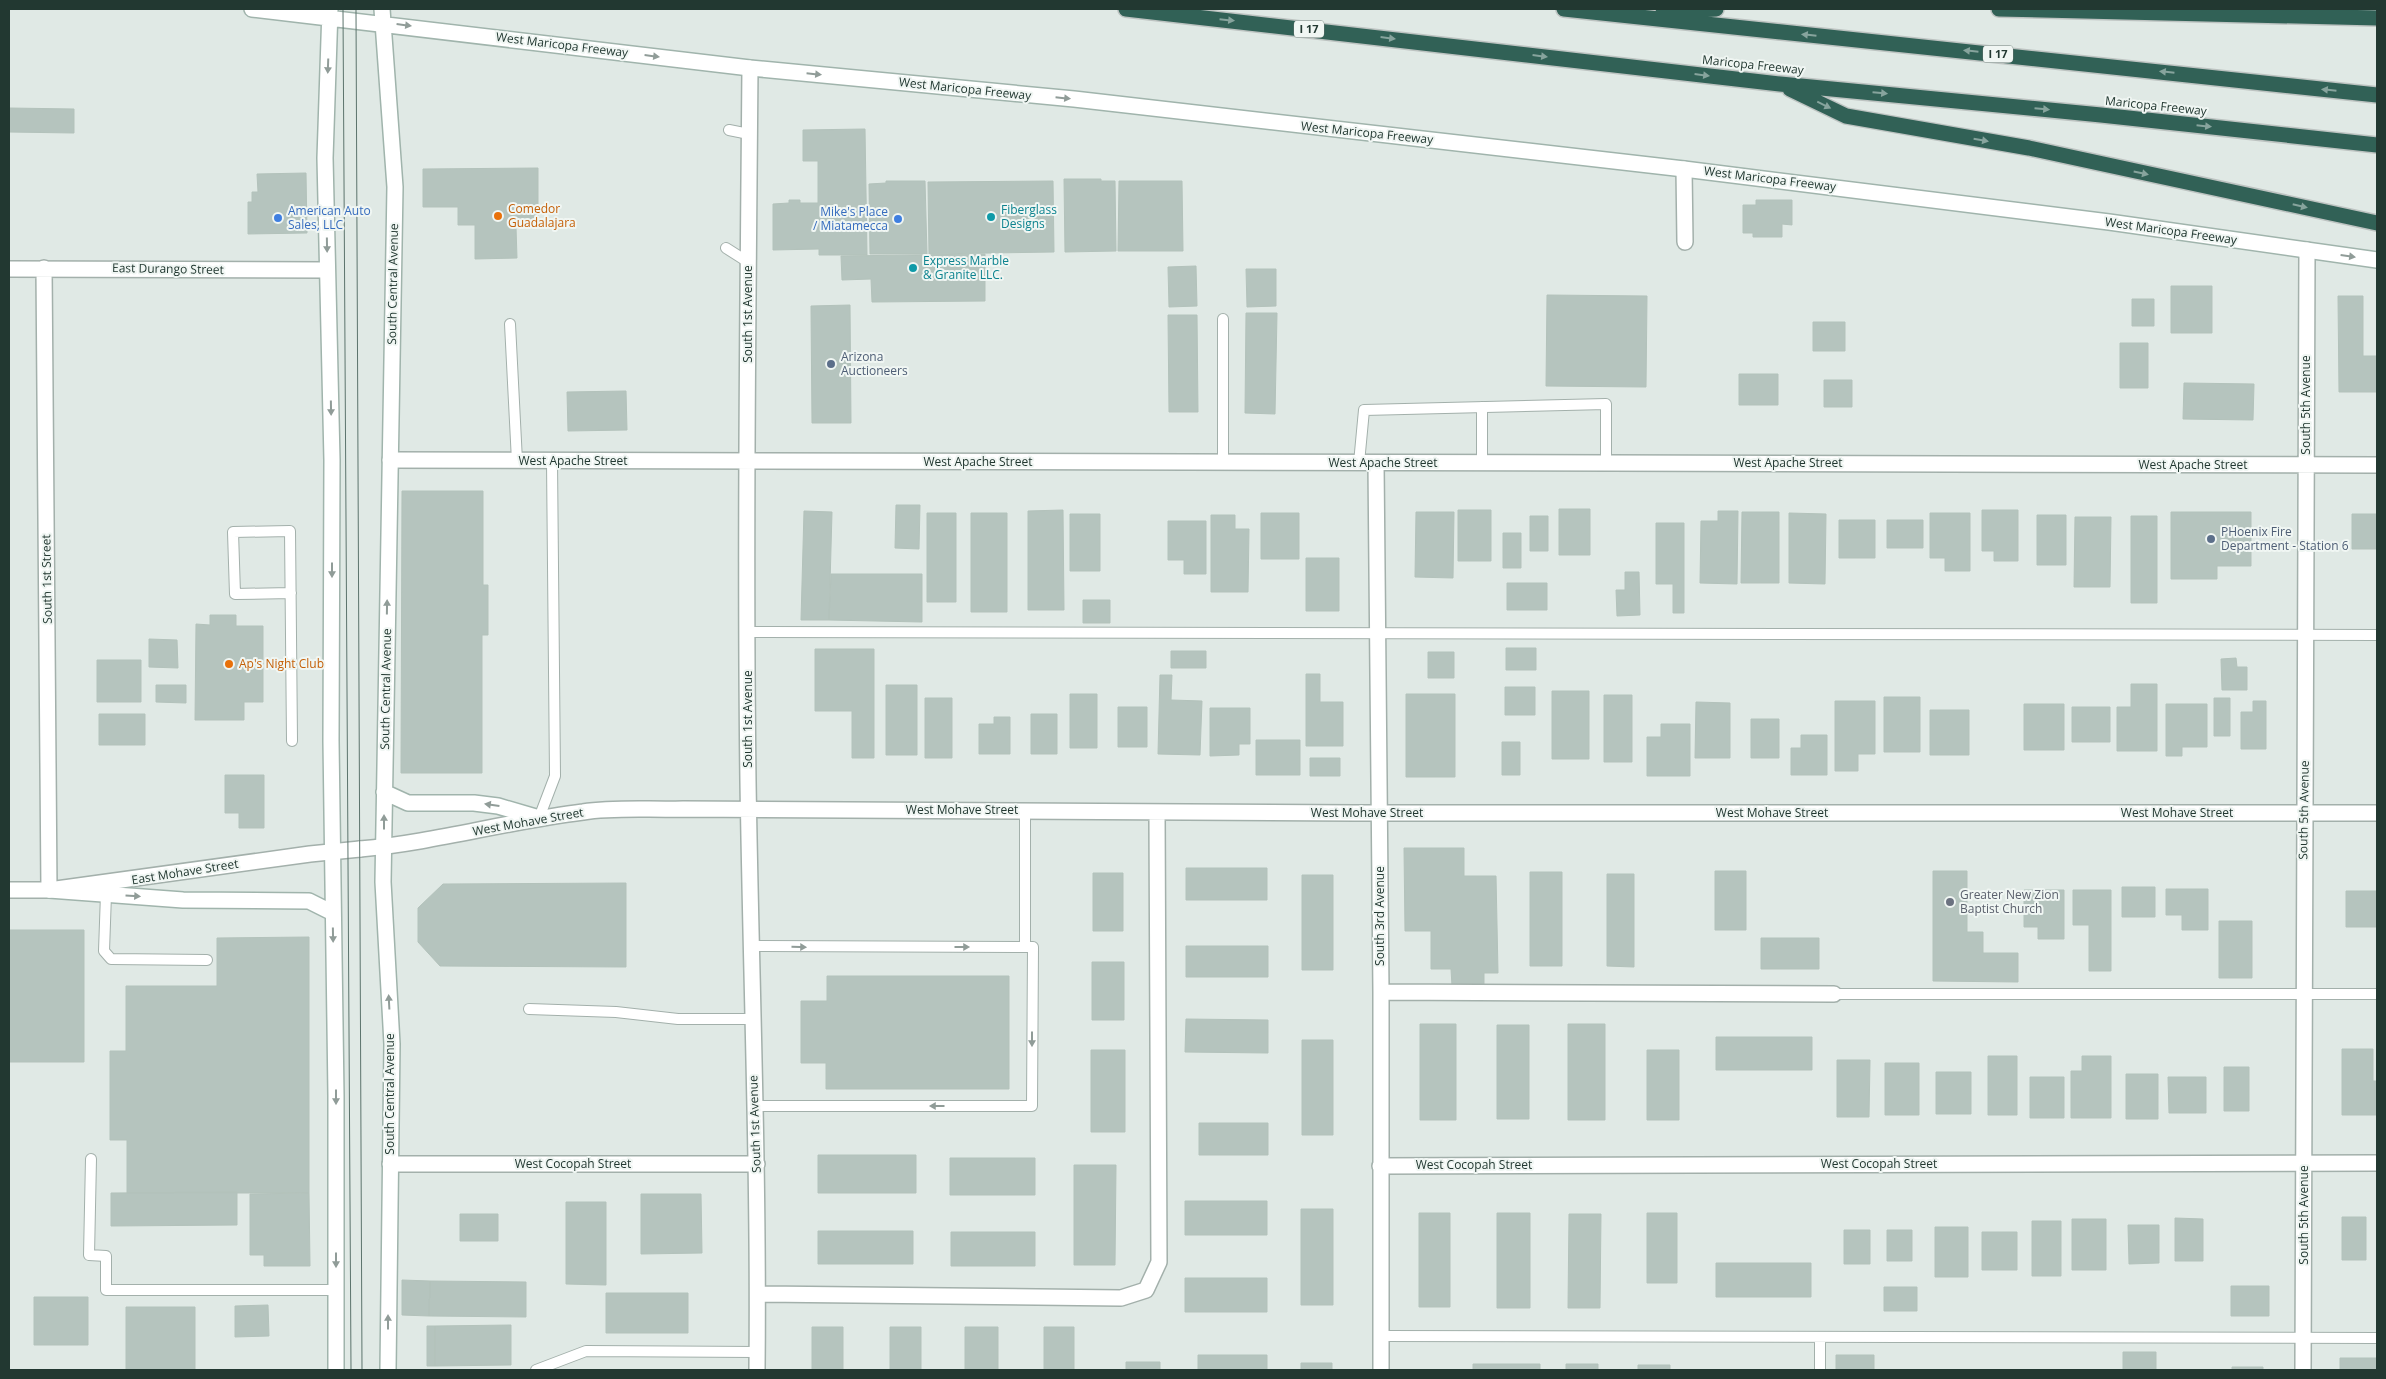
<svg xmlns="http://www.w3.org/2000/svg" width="2386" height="1379" font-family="'Open Sans',sans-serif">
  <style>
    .building { fill: #b5c4be; stroke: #b3c2bb }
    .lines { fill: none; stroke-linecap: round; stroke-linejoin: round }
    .service-casing { stroke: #a3b0ab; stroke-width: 12 }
    .minor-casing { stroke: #a3b0ab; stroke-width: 18 }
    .tertiary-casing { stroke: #a3b0ab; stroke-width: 18 }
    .secondary-casing { stroke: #a0b4ac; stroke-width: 18 }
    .motorway-casing { stroke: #bdc3c1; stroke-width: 18 }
    .service { stroke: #fff; stroke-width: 10 }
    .minor { stroke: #fff; stroke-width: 15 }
    .tertiary { stroke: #fff; stroke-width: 15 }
    .secondary { stroke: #fff; stroke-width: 15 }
    .motorway { stroke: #316156; stroke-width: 15 }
    .tram { stroke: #5c746d; stroke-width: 1 }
    .oneway { fill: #87a49d }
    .oneway2 { fill: #909c98 }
    .food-dot { fill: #e8710a; stroke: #f0f6f3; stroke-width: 2 }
    .culture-dot { fill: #0f9aa8; stroke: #f0f6f3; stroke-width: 2 }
    .shop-dot { fill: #3f7fe0; stroke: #f0f6f3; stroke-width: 2 }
    .service-dot { fill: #5c6f8a; stroke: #f0f6f3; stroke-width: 2 }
    .worship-dot { fill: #6b7280; stroke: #f0f6f3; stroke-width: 2 }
    .labels { text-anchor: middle; stroke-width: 4; stroke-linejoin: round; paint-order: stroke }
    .shield { fill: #f0f6f3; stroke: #60716b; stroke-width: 1 }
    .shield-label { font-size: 11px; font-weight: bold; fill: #223831 }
    .street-label { font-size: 12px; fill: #223831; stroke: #f0f6f3 }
    .food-label { font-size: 12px; fill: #c56008; stroke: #f0f6f3; text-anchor: start }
    .culture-label { font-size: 12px; fill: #0d838f; stroke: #f0f6f3; text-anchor: start }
    .shop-label { font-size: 12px; fill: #366cbe; stroke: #f0f6f3; text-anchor: start }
    .service-label { font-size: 12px; fill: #4e5e75; stroke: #f0f6f3; text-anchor: start }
    .worship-label { font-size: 12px; fill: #5b616d; stroke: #f0f6f3; text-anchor: start }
  </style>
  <rect width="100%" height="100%" fill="#e0e9e5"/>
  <!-- building -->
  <path class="building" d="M9 108 74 109V133L9 132Z
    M865 129 867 255H819V249L773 250V204L789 203V200H800V203H818V161H803V130Z
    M538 168V227H516L517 258 475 259V225H458V207H423V169Z
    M306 173 307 233 248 234V202H252V192H258L257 174Z
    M1064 179H1101V181H1115L1116 251 1065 252Z
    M886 181H925L927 254H870L869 184 886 183Z
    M1053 181 1054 252 929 254 928 182Z
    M1119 181H1182L1183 251H1118Z
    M1756 200H1792V225L1782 224V237H1753V233H1743V205H1756Z
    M985 254V301L872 302 871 279 842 280 841 256Z
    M1196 266 1197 306 1169 307 1168 267Z
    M1246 269H1276V306L1247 307Z
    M2171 286H2212V333H2171Z
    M1547 295 1647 296 1646 387 1546 386Z
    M2338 296H2363V356H2377V392H2339Z
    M2132 299H2154V326H2132Z
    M850 305 851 423H812L811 306Z
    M1246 313H1277L1275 414 1245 413Z
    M1168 315H1197L1198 412H1169Z
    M1813 322H1845V351H1813Z
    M2120 343H2148V388H2120Z
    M1739 374H1778V405H1739Z
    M1824 380H1852V407H1824Z
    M2184 383 2254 384 2253 420 2183 419Z
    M626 391 627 430 568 431 567 392Z
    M402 491H483V585H488V635H482V773H401Z
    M896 505H920L919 549 895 548Z
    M1559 509H1590V555H1559Z
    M1063 510 1064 610H1028V511Z
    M1458 510H1491V561H1458Z
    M1982 510H2018V561H1994V551H1982Z
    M804 511 832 512 829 620H801Z
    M1718 511H1738L1737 584 1700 583 1701 521H1718Z
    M1416 512H1454L1453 578 1415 577Z
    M1742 512H1779V583H1741Z
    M2171 512H2251V566H2217V579H2171Z
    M927 513H956V602H927Z
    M971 513H1007V612H971Z
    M1261 513H1299V559H1261Z
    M1789 513 1826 514 1825 584 1789 583Z
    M1930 513H1970V571H1945V558H1930Z
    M1070 514H1100V571H1070Z
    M2352 514H2377V549H2352Z
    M1211 515H1235V529H1249L1248 592H1211Z
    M2037 515H2066V565H2037Z
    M1530 516H1548V551H1530Z
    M2131 516H2157V603H2131Z
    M2075 517H2111L2110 587H2074Z
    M1839 520H1875V558H1839Z
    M1887 520H1923V548H1887Z
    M1168 521H1206V574H1184V560H1168Z
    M1656 523H1684V613H1673V584H1656Z
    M1503 533H1521V568H1503Z
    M1306 558H1339V611H1306Z
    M1625 572H1639L1640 615 1617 616 1616 590H1625Z
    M831 574H922V622L829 620Z
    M1507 583H1547V610H1507Z
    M1083 600H1110V623H1083Z
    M210 615H236V626H263V702H244V720H195L196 624 210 625Z
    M149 639 177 640 178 668 149 667Z
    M1506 648H1536V670H1506Z
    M815 649H874V758H852V711H815Z
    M1171 651H1206V668H1171Z
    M1428 652H1454V678H1428Z
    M2236 658 2237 667H2247V690H2222L2221 659Z
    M97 660H141V702H97Z
    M1306 674H1320V702H1343V746H1306Z
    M1160 675H1172L1171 700 1202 701 1200 755 1158 754Z
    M2131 684H2157V751H2117V707H2131Z
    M156 685H186V703L156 702Z
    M886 685H917V755H886Z
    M1505 687H1535V715H1505Z
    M1552 691H1589V759H1552Z
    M1070 694H1097V748H1070Z
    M1406 694H1455V777H1406Z
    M1604 695H1632V762H1604Z
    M1884 697H1920V752H1884Z
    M925 698H952V758H925Z
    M2214 698H2230V736H2214Z
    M1835 701H1875V754H1858V771H1835Z
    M2253 701H2266V749H2241V712H2253Z
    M1696 702 1730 703V758H1695Z
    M2024 704H2064V750H2024Z
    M2166 704H2207V747H2182V756H2166Z
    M1118 707H1147V747H1118Z
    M2072 707H2110V742H2072Z
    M1210 708H1250V744H1239V755L1210 756Z
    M1930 710H1969V755H1930Z
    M99 714H145V745H99Z
    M1031 714H1057V754H1031Z
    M994 717H1010V754H979V724H994Z
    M1751 719H1779V758H1751Z
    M1661 724H1690V776H1647V737H1661Z
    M1801 735H1827V775H1791V748H1801Z
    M1256 740H1300V775H1256Z
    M1502 742H1520V775H1502Z
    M1310 758H1340V776H1310Z
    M225 775H264V828H239V813H225Z
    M1404 848H1464V876H1496L1498 973H1484V986H1452L1451 969H1431V931H1405Z
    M1186 868H1267V900H1186Z
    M1715 871H1746V930H1715Z
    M1933 871H1967V932H1983V953H2018V982L1933 981Z
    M1530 872H1562V966H1530Z
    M1093 873H1123V931H1093Z
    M1607 874H1634V967L1607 966Z
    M1302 875H1333V970H1302Z
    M626 883V967L440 966 418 942V908L443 884Z
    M2122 887H2155V917H2122Z
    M2166 889H2208V930H2182V915H2166Z
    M2024 890H2064V939H2038V927H2024Z
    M2073 890H2111V971H2089V925H2073Z
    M2346 891H2377V927H2346Z
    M2219 921H2252V978H2219Z
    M9 930H84V1062H9Z
    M309 937V1193H127V1140H110V1051H126V986H217V938Z
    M1761 938H1819V969H1761Z
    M1186 946H1268V977H1186Z
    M1092 962H1124V1020H1092Z
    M827 976H1009V1089H826V1063H801V1001H827Z
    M1186 1019 1268 1020V1053L1185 1052Z
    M1420 1024H1456V1120H1420Z
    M1568 1024H1605V1120H1568Z
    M1497 1025H1529V1119H1497Z
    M1716 1037H1812V1070H1716Z
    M1302 1040H1333V1135H1302Z
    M2342 1049H2373V1081H2377V1115H2342Z
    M1091 1050H1125V1132H1091Z
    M1647 1050H1679V1120H1647Z
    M1988 1056H2017V1115H1988Z
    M2082 1056H2111V1118H2071V1071H2082Z
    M1837 1060H1870L1869 1117H1837Z
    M1885 1063H1919V1115H1885Z
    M2224 1067H2249V1111H2224Z
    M1936 1072H1971V1114H1936Z
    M2126 1074H2158V1119H2126Z
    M2030 1077H2064V1118H2030Z
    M2168 1077H2206V1113H2169Z
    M1199 1123H1268V1155H1199Z
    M818 1155H916V1193H818Z
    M950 1158H1035V1195H950Z
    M1074 1165H1116L1115 1265H1074Z
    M237 1192V1225L111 1226V1193Z
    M309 1193 310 1266H264V1255H250V1194Z
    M641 1194H701L702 1253 641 1254Z
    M1185 1201H1267V1235H1185Z
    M566 1202H606V1285L566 1284Z
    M1301 1209H1333V1305H1301Z
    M1419 1213H1450V1307H1419Z
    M1497 1213H1530V1308H1497Z
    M1647 1213H1677V1283H1647Z
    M460 1214H498V1241H460Z
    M1569 1214H1601L1600 1308H1568Z
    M2342 1217H2366V1260H2342Z
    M2175 1218 2203 1219V1261H2175Z
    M2072 1219H2106V1270H2072Z
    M2032 1221H2061V1276H2032Z
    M2128 1225H2159V1263L2129 1264Z
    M1935 1227H1968V1277H1935Z
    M1844 1230H1870V1264H1844Z
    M1887 1230H1912V1261H1887Z
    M818 1231H913V1264H818Z
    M951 1232H1035V1266H951Z
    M1982 1232H2017V1270H1982Z
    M1716 1263H1811V1297H1716Z
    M1185 1278H1267V1312H1185Z
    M402 1280 430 1281 429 1316 402 1315Z
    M430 1281 526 1282V1317L429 1316Z
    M2231 1286H2269V1316H2231Z
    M1884 1287H1917V1311H1884Z
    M606 1293H688V1333H606Z
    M34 1297H88V1345H34Z
    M268 1305 269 1336 235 1337V1306Z
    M126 1307H195V1370H126Z
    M511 1325V1365L435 1366V1326Z
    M427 1326H435V1366H427Z
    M812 1327H843V1370H812Z
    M890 1327H921V1370H890Z
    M965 1327H998V1370H965Z
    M1044 1327H1074V1370H1044Z
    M2123 1352H2156V1370H2123Z
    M1198 1355H1267V1370H1198Z
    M1836 1355H1874V1370H1836Z
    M2340 1358H2377V1370H2340Z
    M1126 1362H1160V1370H1126Z
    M1301 1363H1332V1370H1301Z
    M1473 1364H1540V1370H1473Z
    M1566 1364H1598V1370H1566Z
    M1638 1365H1670V1370H1638Z
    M2232 1367H2263V1370H2232Z"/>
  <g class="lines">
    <defs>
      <path id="service" d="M729 130 749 134
        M726 248 748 262
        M1223 319V462
        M510 324 517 461
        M1482 407V463
        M1359 463 1364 410 1606 404V463
        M291 593 235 594 233 532 290 531 292 741
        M747 632 2377 635
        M1025 811V947
        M539 818 555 776 552 461
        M106 894 104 951 111 959 207 960
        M750 946 1033 947 1032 1106H755
        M1834 994H2377
        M529 1009 616 1012 678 1019H752
        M91 1159 89 1255 106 1256V1290H336
        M1381 1336 2377 1338
        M1820 1337V1370
        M536 1370 586 1351 757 1352"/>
      <path id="minor" d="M750 68C748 305 745 543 748 781 751 978 759 1174 757 1370
        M1684 169 1685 242
        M44 268 49 890
        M9 269 327 270
        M390 460 2377 465
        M1376 463 1381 992V1370
        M360 849C436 842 508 821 583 812 615 807 650 810 683 809L1355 813H2377
        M1381 992 1834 994
        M390 1164H757
        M1380 1166 2377 1163
        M758 1294 1121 1298 1146 1290 1159 1262 1157 812
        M2303 1370 2307 250"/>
      <path id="tertiary" d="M9 890H49L310 854 360 849"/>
      <path id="secondary" d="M252 9 750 68 1074 99 1684 169 2109 222 2377 260
        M330 9 325 158 332 460 331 741 336 1096V1370
        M382 9 395 187 383 882 392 1044 388 1370
        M384 792 408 803H474L498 806 539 818
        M49 890 183 900 309 901 333 913"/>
      <path id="motorway" d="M1126 9 1780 84 2101 115 2377 145
        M1564 9 2377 95
        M1999 9 2377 18
        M1663 12 1716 9
        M1790 89 1846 116 2029 148 2377 223"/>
    </defs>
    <!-- service casing -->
    <use href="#service" class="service-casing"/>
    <!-- minor casing -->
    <use href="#minor" class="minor-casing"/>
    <!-- tertiary casing -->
    <use href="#tertiary" class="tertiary-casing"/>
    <!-- secondary casing -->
    <use href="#secondary" class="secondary-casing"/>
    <!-- motorway casing -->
    <use href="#motorway" class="motorway-casing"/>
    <!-- service -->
    <use href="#service" class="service"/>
    <!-- minor -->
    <use href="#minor" class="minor"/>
    <!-- tertiary -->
    <use href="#tertiary" class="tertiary"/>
    <!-- secondary -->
    <use href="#secondary" class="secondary"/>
    <!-- motorway -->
    <use href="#motorway" class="motorway"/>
    <!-- tram -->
    <path class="tram" d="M343 9 351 1370
      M356 9 362 1370"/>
  </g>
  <!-- one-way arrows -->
  <defs><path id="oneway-solid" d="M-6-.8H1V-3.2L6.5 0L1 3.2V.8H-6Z" transform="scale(1.25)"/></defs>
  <g class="oneway">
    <use href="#oneway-solid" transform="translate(1227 20) rotate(6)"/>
    <use href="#oneway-solid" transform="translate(1809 35) rotate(-174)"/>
    <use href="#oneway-solid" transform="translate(1388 38) rotate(7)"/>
    <use href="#oneway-solid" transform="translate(1971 51) rotate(-174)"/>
    <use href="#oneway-solid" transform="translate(1540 56) rotate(7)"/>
    <use href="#oneway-solid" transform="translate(2167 72) rotate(-174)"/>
    <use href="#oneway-solid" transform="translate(1702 75) rotate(7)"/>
    <use href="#oneway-solid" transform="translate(2329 90) rotate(-174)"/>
    <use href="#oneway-solid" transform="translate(1880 93) rotate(5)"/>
    <use href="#oneway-solid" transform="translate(1824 105) rotate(26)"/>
    <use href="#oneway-solid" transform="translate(2042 109) rotate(5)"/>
    <use href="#oneway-solid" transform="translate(2204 126) rotate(6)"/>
    <use href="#oneway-solid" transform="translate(1981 140) rotate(10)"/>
    <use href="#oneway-solid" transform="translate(2141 173) rotate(12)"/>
    <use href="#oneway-solid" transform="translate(2300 206) rotate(13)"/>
  </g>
  <g class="oneway2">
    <use href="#oneway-solid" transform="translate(404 25) rotate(7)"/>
    <use href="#oneway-solid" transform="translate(652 56) rotate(7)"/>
    <use href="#oneway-solid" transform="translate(328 66) rotate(92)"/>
    <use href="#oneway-solid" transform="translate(814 74) rotate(6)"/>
    <use href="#oneway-solid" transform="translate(1063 98) rotate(6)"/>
    <use href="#oneway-solid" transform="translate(327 245) rotate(89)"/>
    <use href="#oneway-solid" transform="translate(2348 256) rotate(8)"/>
    <use href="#oneway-solid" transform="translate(331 408) rotate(89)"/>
    <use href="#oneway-solid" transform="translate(332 570) rotate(90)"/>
    <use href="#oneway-solid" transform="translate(387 607) rotate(-89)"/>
    <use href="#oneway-solid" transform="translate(492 805) rotate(-172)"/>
    <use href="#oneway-solid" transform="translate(384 822) rotate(-90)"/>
    <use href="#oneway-solid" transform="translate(133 896) rotate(4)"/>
    <use href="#oneway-solid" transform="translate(333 935) rotate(89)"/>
    <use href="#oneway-solid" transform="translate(799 947) rotate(1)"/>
    <use href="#oneway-solid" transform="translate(962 947)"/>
    <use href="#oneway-solid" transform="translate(389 1002) rotate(-93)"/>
    <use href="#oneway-solid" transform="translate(1032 1039) rotate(90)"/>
    <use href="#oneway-solid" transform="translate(336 1097) rotate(90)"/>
    <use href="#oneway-solid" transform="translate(937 1106) rotate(-180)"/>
    <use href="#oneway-solid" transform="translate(336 1260) rotate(90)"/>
    <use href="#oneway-solid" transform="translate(388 1322) rotate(-90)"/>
  </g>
  <!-- markers -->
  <g class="food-dot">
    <circle cx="498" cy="216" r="5"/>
    <circle cx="229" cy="664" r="5"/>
  </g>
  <g class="culture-dot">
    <circle cx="991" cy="217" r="5"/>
    <circle cx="913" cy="268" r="5"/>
  </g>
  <g class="shop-dot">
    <circle cx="278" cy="218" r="5"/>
    <circle cx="898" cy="219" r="5"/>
  </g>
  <g class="service-dot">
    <circle cx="831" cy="364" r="5"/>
    <circle cx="2211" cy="539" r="5"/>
  </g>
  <circle class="worship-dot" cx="1950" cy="902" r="5"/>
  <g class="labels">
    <!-- shield labels -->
    <g class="shield">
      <rect x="1294" y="20.5" width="30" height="17" rx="4"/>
      <rect x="1983" y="45.5" width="30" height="17" rx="4"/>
    </g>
    <g class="shield-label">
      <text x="1309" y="33">I 17</text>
      <text x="1998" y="58">I 17</text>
    </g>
    <!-- street labels -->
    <g class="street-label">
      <text transform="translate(562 45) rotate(7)" y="4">West Maricopa Freeway</text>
      <text transform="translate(1753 65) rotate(6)" y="4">Maricopa Freeway</text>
      <text transform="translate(965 89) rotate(6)" y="4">West Maricopa Freeway</text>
      <text transform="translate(2156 106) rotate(6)" y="4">Maricopa Freeway</text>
      <text transform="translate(1367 133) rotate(6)" y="4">West Maricopa Freeway</text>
      <text transform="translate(1770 179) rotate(7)" y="4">West Maricopa Freeway</text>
      <text transform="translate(2171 231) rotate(8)" y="4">West Maricopa Freeway</text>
      <text transform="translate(168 269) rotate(1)" y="4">East Durango Street</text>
      <text transform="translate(393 284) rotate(-89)" y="4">South Central Avenue</text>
      <text transform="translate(748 314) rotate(-90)" y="4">South 1st Avenue</text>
      <text transform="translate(2306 405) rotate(-90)" y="4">South 5th Avenue</text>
      <text x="573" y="465">West Apache Street</text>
      <text x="978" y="466">West Apache Street</text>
      <text x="1383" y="467">West Apache Street</text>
      <text x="1788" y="467">West Apache Street</text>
      <text x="2193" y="469">West Apache Street</text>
      <text transform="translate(47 579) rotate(-91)" y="4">South 1st Street</text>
      <text transform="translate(386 689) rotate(-89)" y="4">South Central Avenue</text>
      <text transform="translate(748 719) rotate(-90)" y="4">South 1st Avenue</text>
      <text x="962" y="814">West Mohave Street</text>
      <text transform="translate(2304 810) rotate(-89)" y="4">South 5th Avenue</text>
      <text x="1367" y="817">West Mohave Street</text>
      <text x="1772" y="817">West Mohave Street</text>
      <text x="2177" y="817">West Mohave Street</text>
      <text transform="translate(528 822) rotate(-10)" y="4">West Mohave Street</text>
      <text transform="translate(185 872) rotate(-9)" y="4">East Mohave Street</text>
      <text transform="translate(1380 916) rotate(-90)" y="4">South 3rd Avenue</text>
      <text transform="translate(390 1094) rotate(-90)" y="4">South Central Avenue</text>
      <text transform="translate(755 1124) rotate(-92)" y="4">South 1st Avenue</text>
      <text x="573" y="1168">West Cocopah Street</text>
      <text x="1879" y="1168">West Cocopah Street</text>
      <text x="1474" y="1169">West Cocopah Street</text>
      <text transform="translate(2304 1215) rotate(-90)" y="4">South 5th Avenue</text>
    </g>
    <!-- food labels -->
    <g class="food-label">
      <text x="508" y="213">Comedor<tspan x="508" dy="14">Guadalajara</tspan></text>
      <text x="239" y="668">Ap's Night Club</text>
    </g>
    <!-- culture labels -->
    <g class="culture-label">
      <text x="1001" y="214">Fiberglass<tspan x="1001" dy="14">Designs</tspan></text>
      <text x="923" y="265">Express Marble<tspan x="923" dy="14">&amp; Granite LLC.</tspan></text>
    </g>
    <!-- shop labels -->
    <g class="shop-label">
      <text x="288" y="215">American Auto<tspan x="288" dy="14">Sales, LLC</tspan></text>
      <text x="888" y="216" text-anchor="end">Mike's Place<tspan x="888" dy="14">/ Miatamecca</tspan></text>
    </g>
    <!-- service labels -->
    <g class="service-label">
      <text x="841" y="361">Arizona<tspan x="841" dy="14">Auctioneers</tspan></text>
      <text x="2221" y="536">PHoenix Fire<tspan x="2221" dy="14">Department - Station 6</tspan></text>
    </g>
    <!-- worship labels -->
    <g class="worship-label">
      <text x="1960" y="899">Greater New Zion<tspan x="1960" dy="14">Baptist Church</tspan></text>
    </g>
  </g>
  <!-- border -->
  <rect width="2386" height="1379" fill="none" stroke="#223831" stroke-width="20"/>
</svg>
